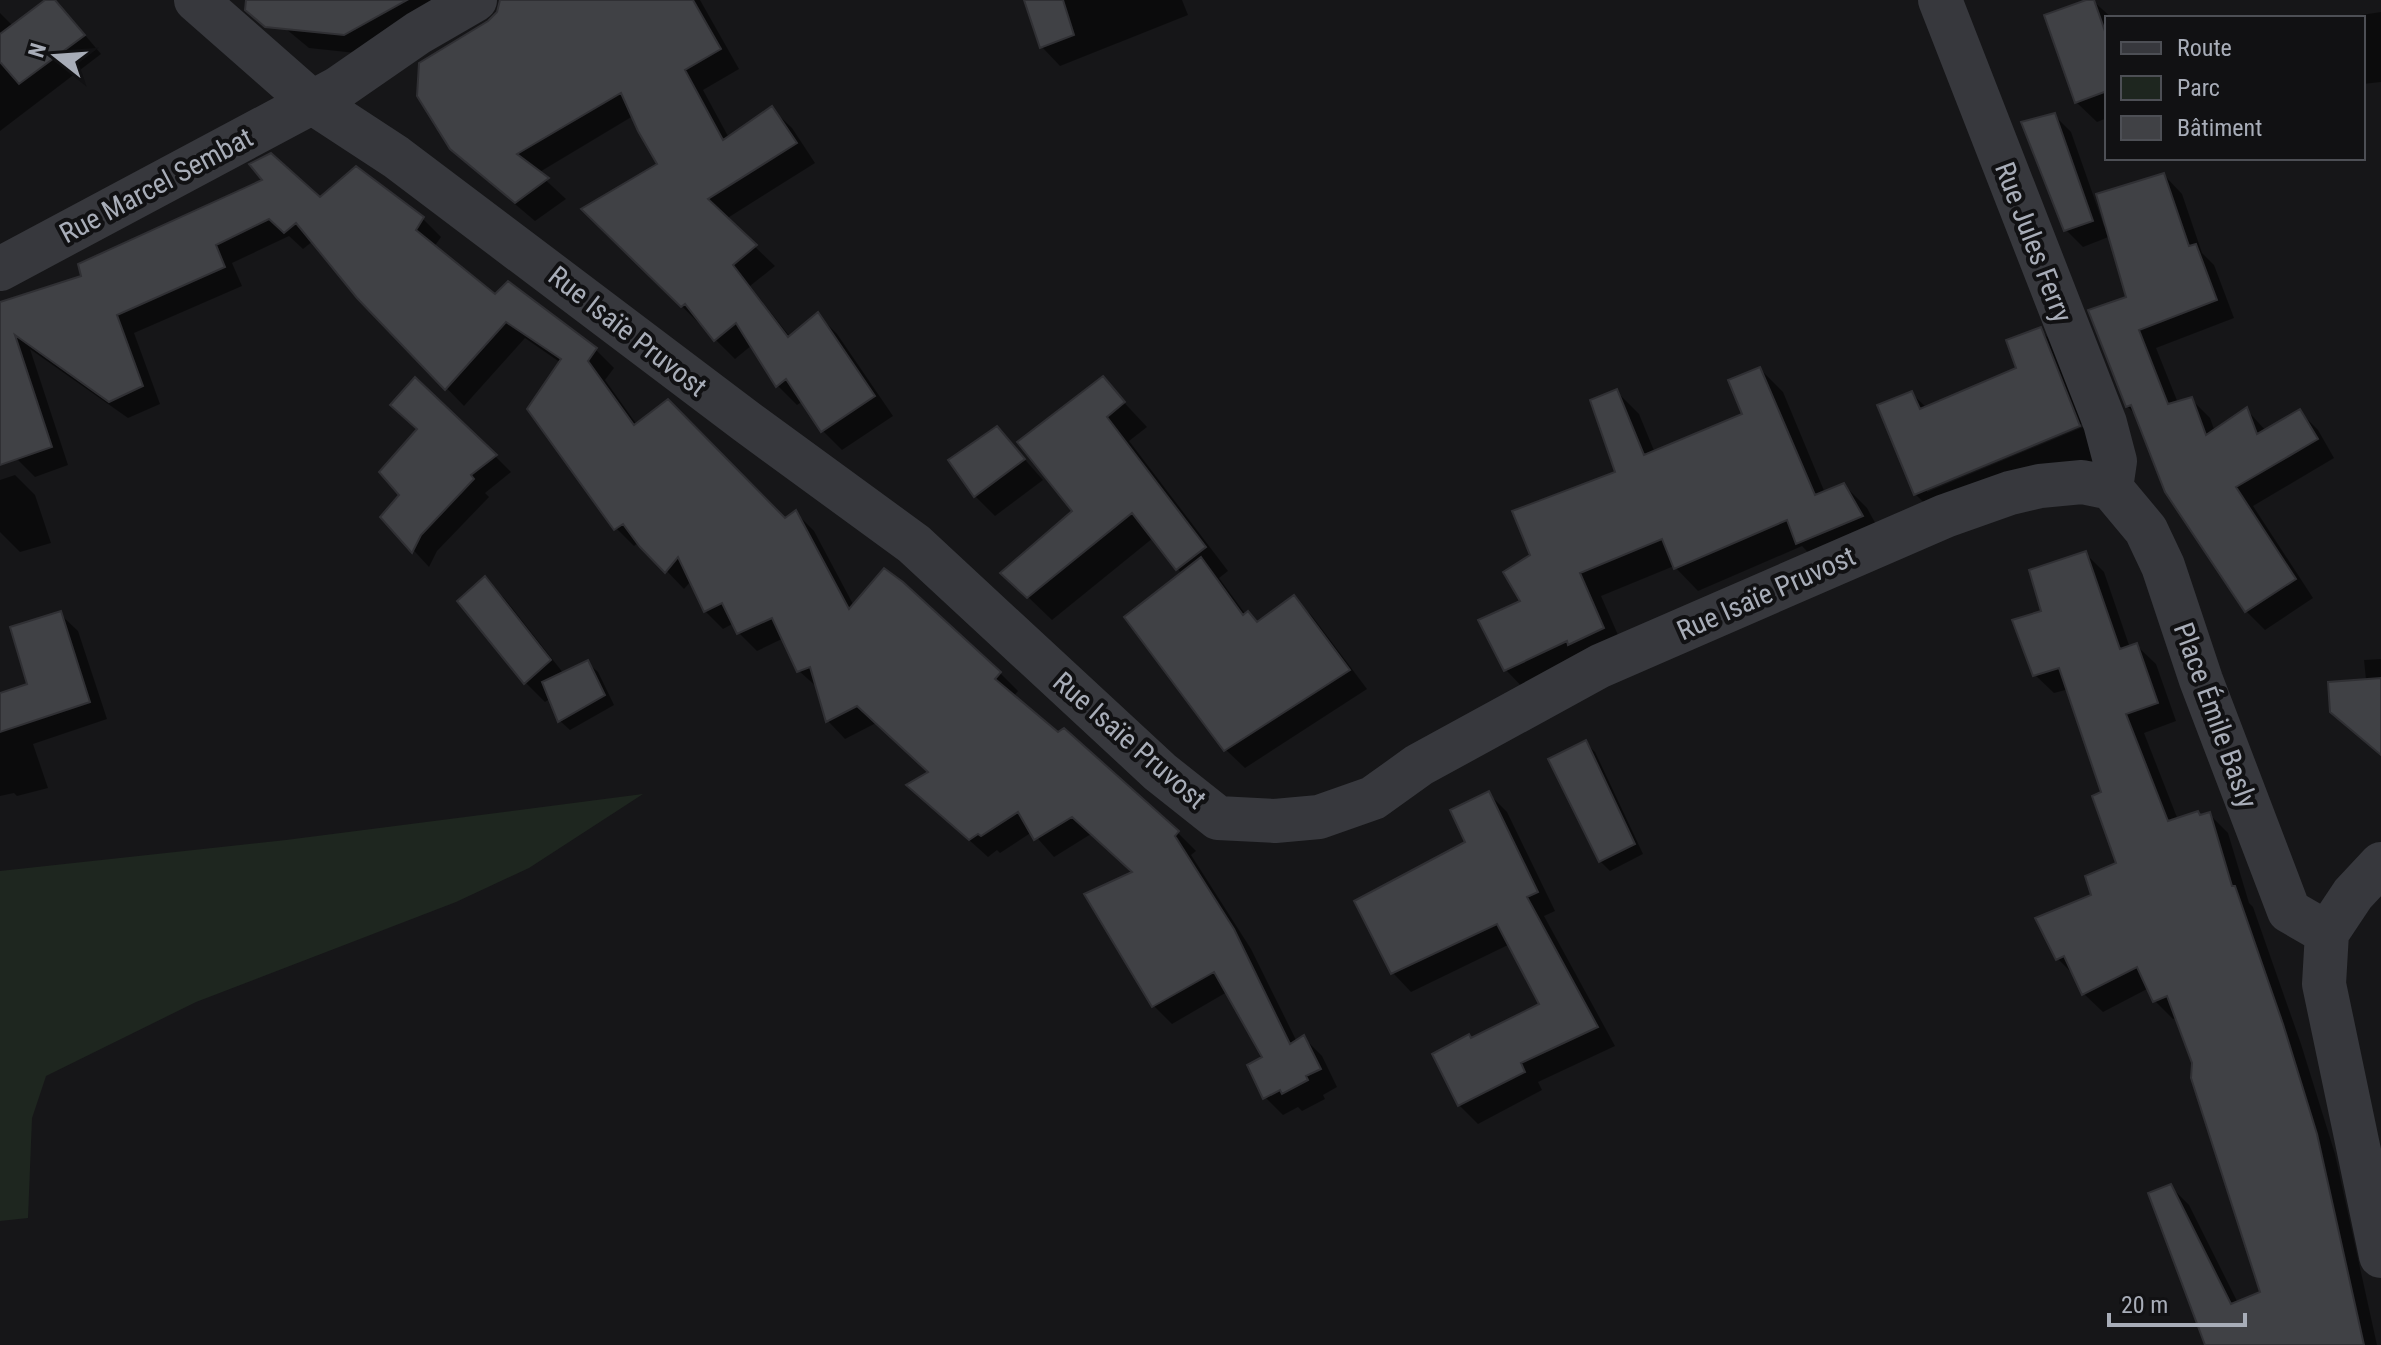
<svg xmlns="http://www.w3.org/2000/svg" width="2381" height="1345" font-family="'Roboto Condensed',sans-serif">
  <style>
    .green { fill: #1e261f }
    .shadow { fill: #0007; fill-rule: evenodd }
    .building { fill: #404145; stroke: #303034; stroke-width: 2 }
    .lines { fill: none; stroke-linecap: round; stroke-linejoin: round }
    .minor { stroke: #37383d; stroke-width: 44 }
    .labels { text-anchor: middle; stroke-width: 8; stroke-linejoin: round; paint-order: stroke }
    .street-label { font-size: 28px; fill: #a8adb8; stroke: #111113 }
  </style>
  <rect width="100%" height="100%" fill="#161618"/>
  <!-- green -->
  <path class="green" d="M643 794 529 868 456 902 196 1002 46 1076 32 1118 28 1218 0 1221V871L286 840Z"/>
  <!-- shadow -->
  <path class="shadow" d="M48 0H53L69 16 101 54 0 131V13L13 26Z
    M251 0H478L365 54 309 48Z
    M502 0H700L739 69 703 90 729 138 772 109 792 128 815 163 726 219 775 266 750 286 791 338 818 315 837 334 893 416 842 450 823 431 803 401 797 405 778 386 752 345 735 359 584 209 660 165 633 116 538 173 566 199 535 221 472 168 451 148 489 23 498 14Z
    M1025 0H1182L1188 15 1060 66 1042 47Z
    M2092 0 2112 18H2107V118L2097 122 2076 102Z
    M2381 12V82L2363 84V18H2341Z
    M2054 115 2071 132 2104 226 2164 175 2182 194 2202 253 2214 265 2234 318 2156 348 2178 403 2191 399 2210 418 2215 432 2247 410 2266 431 2300 412 2318 430 2334 458 2253 506 2313 598 2265 630 2246 611 2167 491 2137 416 2127 406 2129 298 2111 236 2083 247 2066 230Z
    M356 168 423 219 441 237 434 247 495 297 596 350 614 368 605 380 637 425 785 521 796 513 814 531 854 606 1000 673 1018 691 1013 697 1058 734 1064 731 1178 833 1196 851 1191 855 1251 949 1297 1042 1304 1038 1322 1056 1337 1087 1323 1095 1325 1099 1302 1111 1298 1107 1283 1115 1265 1097 1264 1058 1227 992 1172 1024 1154 1006 1134 873 1091 834 1054 857 1032 832 1000 853 997 850 988 857 909 786 931 773 876 723 845 739 828 721 818 688 799 671 784 638 757 651 739 633 734 623 723 629 705 611 691 581 684 589 639 542 634 546 616 528 561 363 525 338 464 406 358 297 313 241 303 249 289 236 232 263 242 286 134 333 160 404 128 418 30 349 68 465 35 477 17 459 0 409V304L320 200Z
    M2040 330 2069 358 2107 455 1944 522 1915 494 1911 393 1927 408 2019 369ZM2088 421 2090 424 1927 492V487Z
    M1760 369 1783 392 1825 493 1844 485 1867 508 1884 539 1821 566 1802 546 1698 591 1674 566 1601 596 1625 651 1528 693 1506 670 1532 556 1618 473 1616 391 1639 414 1655 453 1745 415Z
    M1102 379 1147 427 1129 441 1228 571 1219 578 1246 615 1258 623 1294 598 1312 616 1367 689 1245 768 1226 750 1182 574 1153 538 1052 620 1003 573 1074 511Z
    M997 428 1043 480 995 516 975 496Z
    M495 456 511 472 485 493 489 497 437 551 429 567 383 517Z
    M15 475 35 495 51 543 20 552 0 532V480Z
    M2085 553 2104 572 2130 648 2137 646 2156 664 2176 721 2144 733 2178 820 2209 814 2228 833 2249 903 2253 907 2301 1044 2335 1154 2377 1345H2207L2170 1186 2189 1205 2238 1303 2263 1293 2194 1062 2177 1018 2173 1019 2154 1000 2149 988 2103 1012 2084 994 2076 977 2057 958 2119 864 2104 793 2069 689 2054 693 2035 675 2044 612Z
    M485 579 505 599 564 674 588 663 598 672 614 705 570 730 560 721 551 698 545 702 525 682Z
    M60 614 78 631 107 719 33 744 48 788 17 796 14 793 0 796V695L30 685Z
    M2381 659V755L2373 749 2364 660Z
    M1586 743 1595 752 1643 854 1610 871 1600 861Z
    M1488 793 1507 812 1555 911 1544 916 1615 1046 1538 1082 1542 1090 1478 1124 1459 1105 1472 1040 1542 1005 1510 944 1411 992 1393 973 1357 902 1468 843Z"/>
  <!-- building -->
  <path class="building" d="M45 0H55L85 35 19 84 0 62V34Z
    M246 0H407L344 35 265 27 245 10Z
    M500 0H693L721 49 685 70 723 140 772 106 797 143 708 199 757 245 733 265 788 337 818 312 875 396 821 432 786 379 776 387 736 323 714 341 685 304 681 307 581 209 657 164 638 131 621 93 517 154 549 178 515 203 450 149 417 96 419 63 488 21 497 12Z
    M1024 0H1063L1074 35 1040 48Z
    M2086 0H2094L2107 37V91L2075 103 2044 15Z
    M2055 113 2093 221 2064 231 2021 122Z
    M271 153 320 197 356 166 424 217 416 230 495 294 508 281 597 348 588 361 634 425 668 399 785 518 796 510 849 609 884 568 903 582 1001 672 995 679 1058 732 1064 728 1179 831 1175 836 1234 929 1290 1044 1304 1035 1321 1069 1306 1076 1308 1080 1282 1094 1280 1090 1263 1099 1247 1065 1262 1057 1214 972 1152 1007 1084 894 1132 872 1072 817 1034 840 1018 812 981 836 978 834 969 840 906 785 928 772 857 706 826 722 810 667 797 672 772 618 737 634 722 603 704 612 678 557 665 573 640 547 623 524 614 530 527 409 561 359 506 322 445 390 357 298 296 223 284 233 269 219 216 245 225 267 117 315 143 386 109 402 15 335 52 447 0 465V302L81 276 78 264 262 180 249 164Z
    M2164 173 2189 246 2196 244 2217 300 2139 330 2168 404 2192 397 2206 435 2247 407 2257 434 2300 409 2318 439 2236 487 2296 579 2245 612 2165 492 2131 405 2126 407 2088 310 2126 297 2096 194Z
    M2041 327 2080 426 1914 495 1877 405 1912 391 1920 409 2016 368 2006 340Z
    M1760 367 1815 495 1844 483 1863 516 1796 544 1787 520 1674 569 1662 539 1580 573 1604 628 1568 645 1567 641 1504 671 1478 620 1520 601 1503 572 1530 555 1512 511 1615 472 1590 400 1617 389 1644 455 1742 414 1728 380Z
    M1103 376 1125 402 1107 417 1206 547 1176 570 1132 513 1027 598 1000 573 1072 511 1017 442Z
    M415 377 497 455 471 475 474 479 421 535 412 553 380 517 399 495 379 472 417 429 390 405Z
    M997 426 1025 459 974 497 948 460Z
    M2086 551 2120 649 2137 643 2158 703 2126 714 2168 821 2198 811 2200 815 2210 812 2232 886H2235L2283 1024 2317 1134 2364 1345H2205L2148 1193 2171 1184 2231 1304 2260 1292 2191 1078 2192 1063 2167 996 2153 1002 2137 967 2082 995 2064 956 2056 960 2035 918 2091 895 2085 876 2116 863 2092 796 2101 792 2059 668 2033 676 2012 620 2041 611 2029 570Z
    M1201 557 1243 615 1248 611 1257 622 1294 595 1350 670 1224 751 1124 617Z
    M485 576 551 660 524 684 457 601Z
    M61 611 90 702 0 732V693L27 684 10 627Z
    M588 660 605 695 558 722 542 682Z
    M2381 678V755L2330 712 2328 682Z
    M1586 740 1635 844 1599 862 1548 759Z
    M1489 791 1538 892 1527 897 1598 1027 1521 1063 1525 1072 1458 1106 1432 1054 1469 1034 1471 1038 1539 1004 1497 924 1391 974 1354 901 1465 842 1450 810Z"/>
  <g class="lines">
    <!-- minor -->
    <path class="minor" d="M196 0 312 102 396 157 747 422 914 544 1160 772 1218 818 1275 821 1319 817 1373 798 1419 765 1600 666 1945 516 2010 493 2040 486 2082 482 2111 488
      M1940 0 2105 423 2115 461 2111 488
      M0 269 337 89 418 33 475 0
      M2111 488 2146 530 2163 566 2201 680 2289 911 2327 933
      M2327 933 2324 984 2381 1256
      M2327 933 2353 894 2381 864"/>
  </g>
  <g class="labels">
    <!-- street labels -->
    <g class="street-label">
      <text transform="translate(156 185) rotate(-28)" y="10">Rue Marcel Sembat</text>
      <text transform="translate(2034 242) rotate(69)" y="10">Rue Jules Ferry</text>
      <text transform="translate(628 331) rotate(38)" y="10">Rue Isaïe Pruvost</text>
      <text transform="translate(1766 593) rotate(-24)" y="10">Rue Isaïe Pruvost</text>
      <text transform="translate(2216 715) rotate(70)" y="10">Place Émile Basly</text>
      <text transform="translate(1130 740) rotate(41)" y="10">Rue Isaïe Pruvost</text>
    </g>
  </g>
  <!-- legend -->
  <rect x="2105" y="16" width="260" height="144" fill="#111113" stroke="#4d4f55" stroke-width="2"/>
  <rect x="2121" y="42" width="40" height="12" fill="#37383d" stroke="#4d4f55" stroke-width="2"/>
  <text x="2177" y="56" font-size="24" fill="#a8adb8">Route</text>
  <rect x="2121" y="76" width="40" height="24" fill="#1e261f" stroke="#4d4f55" stroke-width="2"/>
  <text x="2177" y="96" font-size="24" fill="#a8adb8">Parc</text>
  <rect x="2121" y="116" width="40" height="24" fill="#404145" stroke="#4d4f55" stroke-width="2"/>
  <text x="2177" y="136" font-size="24" fill="#a8adb8">Bâtiment</text>
  <!-- north arrow -->
  <g transform="translate(56 56) rotate(287)" stroke="#111113" stroke-width="6" paint-order="stroke">
  <path d="M0-6L14 30L0 20L-14 30Z" fill="#a8adb8"/>
  <text y="-12" font-size="22" font-weight="bold" text-anchor="middle" fill="#a8adb8">N</text>
  </g>
  <!-- scale -->
  <path d="M2109 1313v12h136v-12" fill="none" stroke="#a8adb8" stroke-width="4"/>
  <text x="2121" y="1313" font-size="24" fill="#a8adb8" stroke="#111113" stroke-width="6" paint-order="stroke">20 m</text>
</svg>
